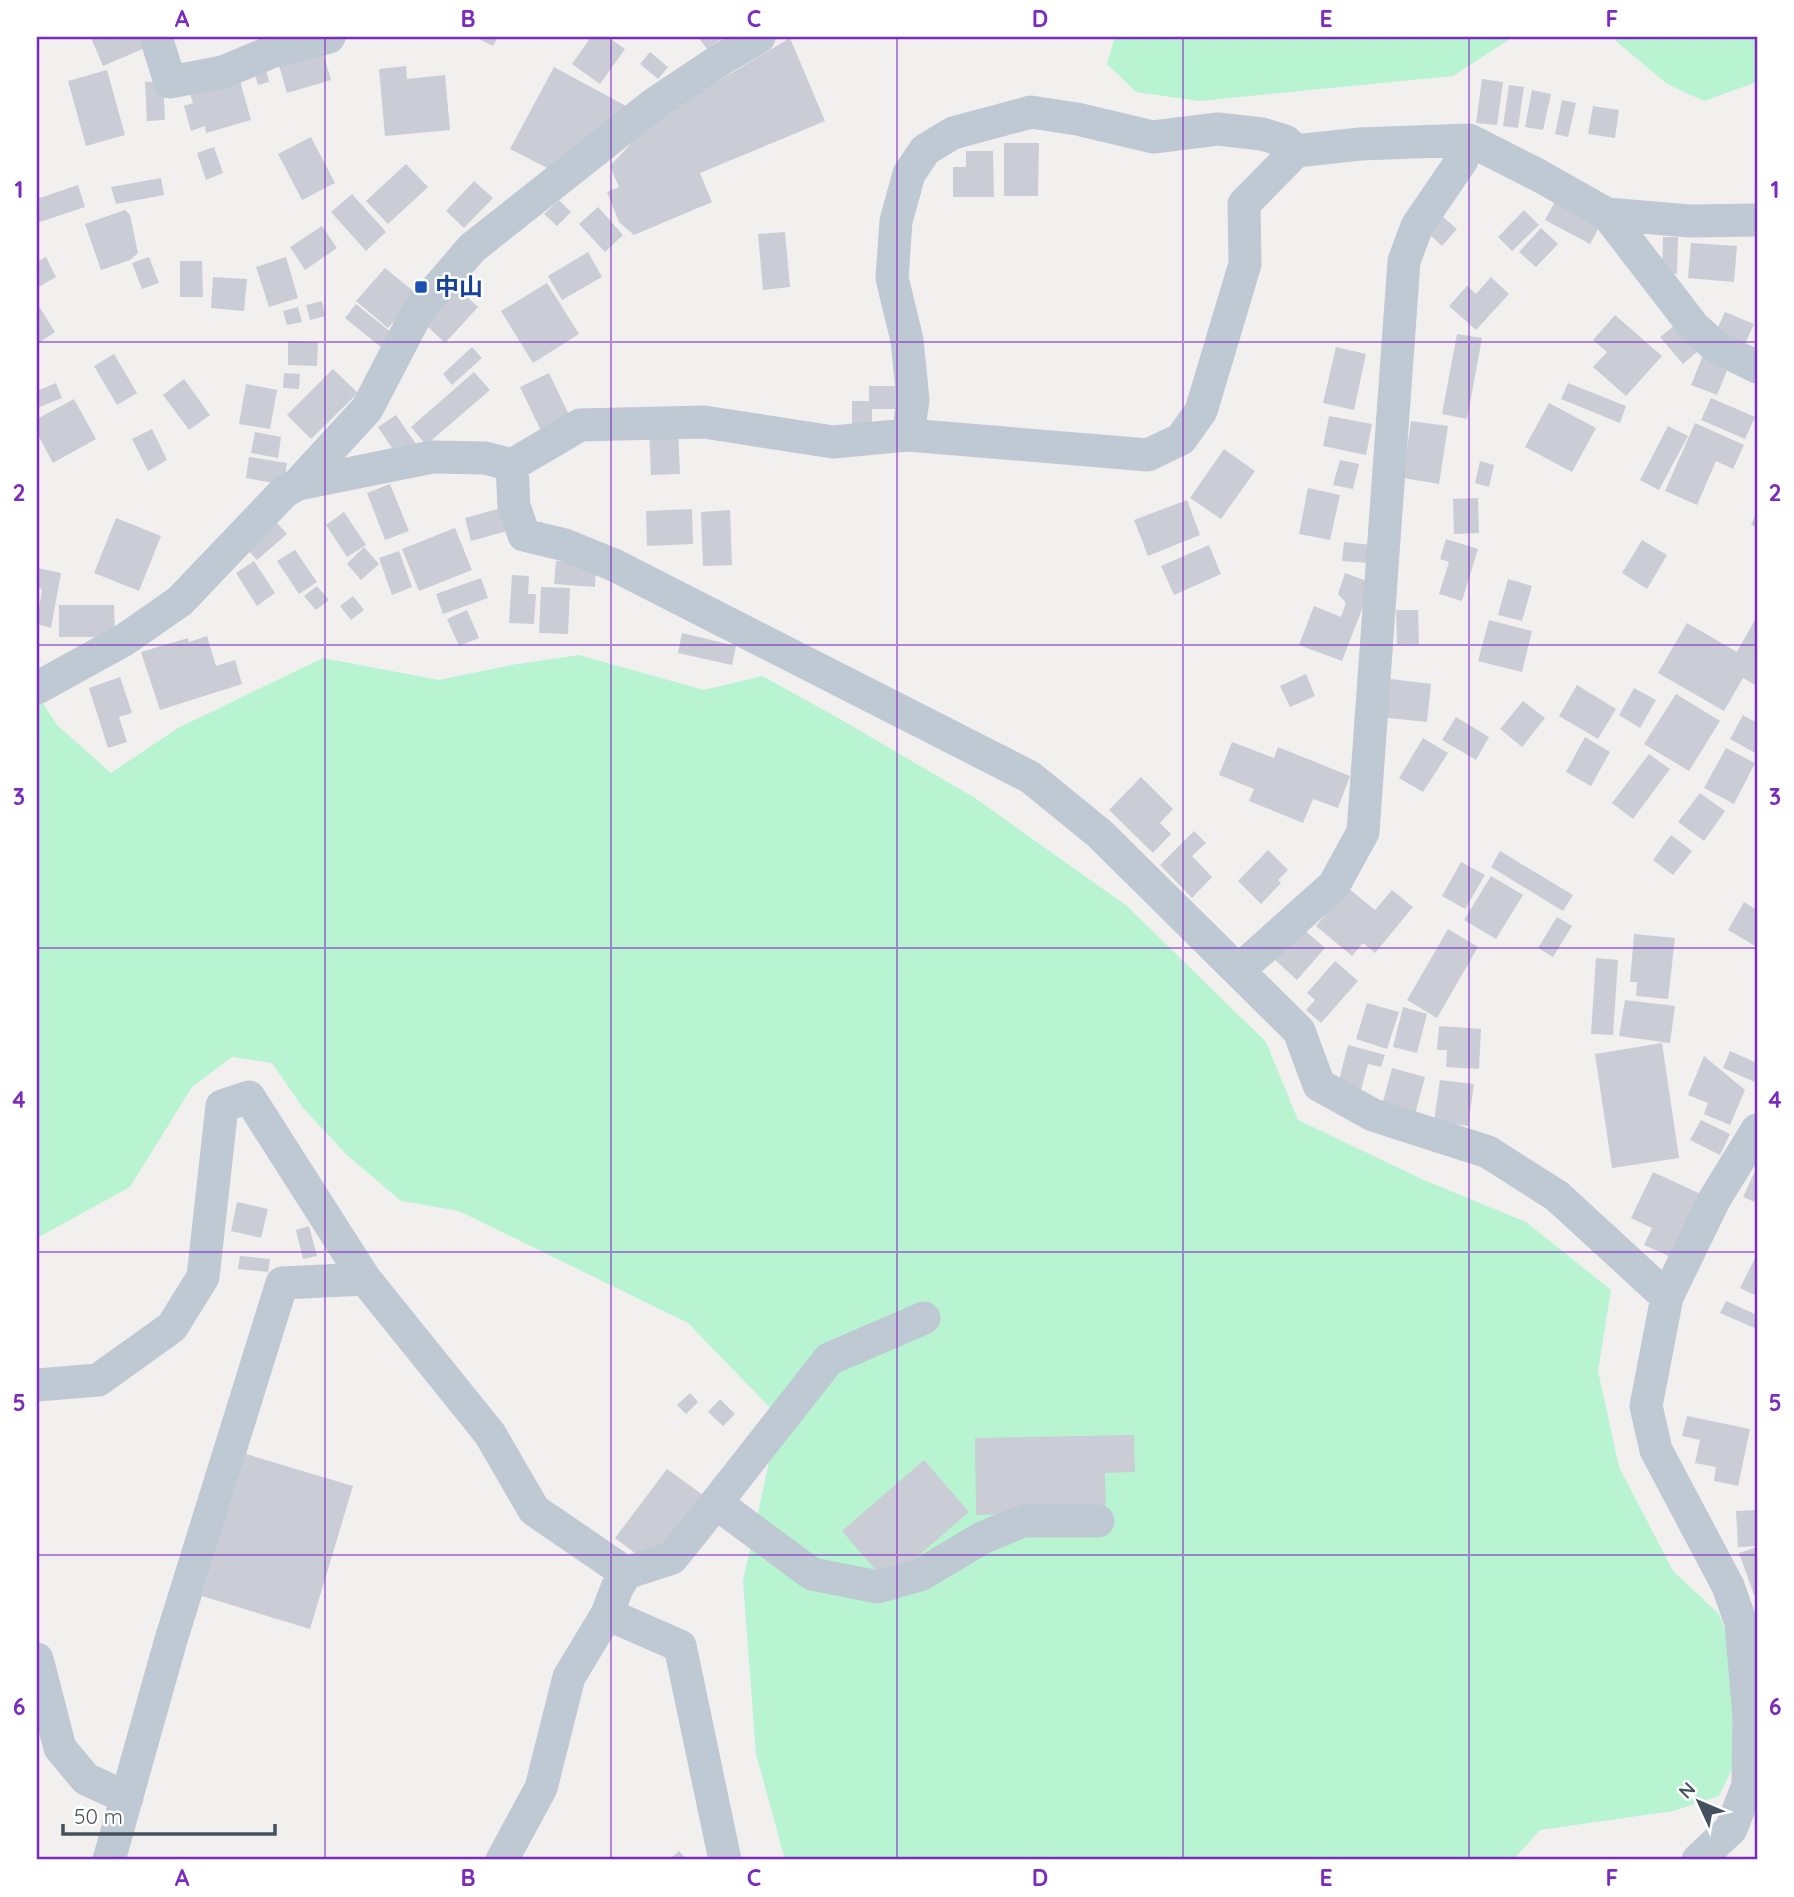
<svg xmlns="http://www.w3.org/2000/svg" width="1794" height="1897" font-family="Quicksand,'Noto Sans JP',sans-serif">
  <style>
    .green { fill: #b8f4d2 }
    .building { fill: #cacdd5 }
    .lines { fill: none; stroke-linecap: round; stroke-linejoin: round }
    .minor { stroke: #bec9d3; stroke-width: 33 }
    .grid { fill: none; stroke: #7b2cbf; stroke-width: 2; stroke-opacity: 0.55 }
    .transit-dot { fill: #1a4fb4; stroke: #fff; stroke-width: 2.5 }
    .labels { text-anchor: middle; stroke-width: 5; stroke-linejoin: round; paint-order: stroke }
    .transit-label { font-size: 24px; font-weight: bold; fill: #164399; stroke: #fff; text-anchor: start }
    .neatline { fill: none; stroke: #7b2cbf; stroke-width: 2.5 }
    .grid-label { font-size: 23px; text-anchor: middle; font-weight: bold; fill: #7b2cbf }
  </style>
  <rect width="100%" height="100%" fill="#f2efef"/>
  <!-- green -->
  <path class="green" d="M1115 37H1513L1453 76 1199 101 1136 92 1107 64Z
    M1611 37H1757V82L1704 101 1667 84Z
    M579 655 704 690 762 676 833 715 975 798 1127 906 1266 1042 1298 1120 1424 1180 1526 1222 1611 1290 1598 1371 1619 1467 1673 1571 1719 1614 1736 1658 1734 1765 1719 1796 1673 1811 1540 1830 1513 1860H785L756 1754 743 1581 779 1417 688 1323 459 1211 401 1201 347 1155 303 1108 272 1063 232 1057 192 1087 130 1187 37 1238V694L57 725 111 773 178 728 323 658 439 680 511 665Z"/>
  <!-- building -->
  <path class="building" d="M95 37H143L147 47 103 66 91 38Z
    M475 37H498L493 46Z
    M591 37H608L625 49 600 84 572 64Z
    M698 37H724L707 49Z
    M790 38 825 121 700 173 712 202 634 235 619 222 607 192 619 187 610 166 653 120Z
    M322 49 331 80 287 93 278 62Z
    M650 52 668 67 658 79 640 64Z
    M265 65 269 82 258 85 253 68Z
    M406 66 407 79 445 75 450 130 385 136 379 69Z
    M554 67 626 106 551 170 510 149Z
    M107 70 125 135 86 146 68 81Z
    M238 74 251 120 206 133 205 126 191 131 184 106 193 103 188 88Z
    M1482 79 1503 82 1497 125 1476 123Z
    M163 81 165 120 147 121 145 82Z
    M1509 85 1524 87 1518 128 1503 126Z
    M1532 90 1551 94 1543 130 1525 127Z
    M1562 100 1576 103 1568 137 1555 134Z
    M1593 106 1619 110 1615 138 1588 134Z
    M311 137 335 183 302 200 278 154Z
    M1004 143H1039L1038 196H1004Z
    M214 147 223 173 206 180 197 153Z
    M966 151H993L994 197H953V167H966Z
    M406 164 428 187 388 224 366 201Z
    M161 178 164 195 116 204 111 187Z
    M474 181 493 198 464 228 446 211Z
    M78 185 85 207 37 223V199Z
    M352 194 386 232 366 251 331 212Z
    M1557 198 1602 222 1590 244 1545 220Z
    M559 200 571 212 557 226 544 214Z
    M598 207 623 235 605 252 579 224Z
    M125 210 130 215 138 253 130 260 101 270 85 224Z
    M1524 210 1539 225 1512 251 1498 237Z
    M1443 217 1457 229 1442 246 1428 233Z
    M322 226 337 248 305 270 290 247Z
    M1541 228 1558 244 1536 267 1519 252Z
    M785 232 790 287 763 290 758 234Z
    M1663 237H1678L1677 274H1662Z
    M1691 243 1737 246 1734 282 1688 278Z
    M588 252 602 277 562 300 548 276Z
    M46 257 56 277 37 288V262Z
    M149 257 159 283 142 289 132 263Z
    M286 257 298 298 269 307 256 267Z
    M180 261H202L203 297H180Z
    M385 268 417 294 388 328 356 301Z
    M213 277 247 279 244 311 211 308Z
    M1491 277 1509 294 1476 330 1449 306 1467 286 1476 294Z
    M547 283 579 334 533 363 501 311Z
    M458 288 478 307 445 343 425 324Z
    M322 301 325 316 310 320 306 305Z
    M37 303 55 332 37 344Z
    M356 304 393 334 382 348 345 318Z
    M298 307 302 322 287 325 283 311Z
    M1725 312 1754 324 1744 346 1715 334Z
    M1615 315 1662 356 1626 396 1593 367 1607 352 1593 340Z
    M1675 325 1697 352 1683 364 1660 337Z
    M1457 334 1482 338 1467 419 1442 414Z
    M288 341 318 342 317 366 288 365Z
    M472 347 482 358 452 385 443 374Z
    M1336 347 1366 354 1354 410 1323 403Z
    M1704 353 1730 363 1717 395 1691 385Z
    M114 354 137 393 117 405 94 366Z
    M333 369 358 393 311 439 287 415Z
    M474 372 490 390 426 445 411 427Z
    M284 373 300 374 299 389 283 388Z
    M549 373 571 419 542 433 520 387Z
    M184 379 210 415 189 430 163 395Z
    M56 383 62 398 37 408V391Z
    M1568 383 1626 406 1620 423 1561 399Z
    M246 384 277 390 270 429 239 424Z
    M869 386H902V409H872V428H852V401H869Z
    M1711 398 1755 417 1745 439 1701 420Z
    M74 399 96 439 53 463 37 433V419Z
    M1549 403 1596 428 1572 472 1525 447Z
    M396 415 418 447 400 460 378 427Z
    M1329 416 1372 424 1366 455 1323 446Z
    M1411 421 1448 426 1439 484 1403 478Z
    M1695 423 1744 445 1733 469 1716 461 1697 505 1665 491Z
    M1668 426 1688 436 1659 490 1640 480Z
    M678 428 680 474 651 475 649 429Z
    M152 429 167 460 148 471 132 439Z
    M255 432 281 437 278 458 251 453Z
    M1224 449 1255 471 1221 519 1190 498Z
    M249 457 287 463 284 485 246 478Z
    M1340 460 1359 464 1353 489 1333 485Z
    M1480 461 1494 465 1489 487 1475 483Z
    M390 484 409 531 385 540 367 493Z
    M1308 488 1340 495 1330 540 1299 534Z
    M1478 498 1479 533 1454 534 1453 499Z
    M1187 500 1200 535 1148 556 1134 520Z
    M501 508 507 531 471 541 465 518Z
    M692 509 693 544 647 546 646 511Z
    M730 510 732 565 703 566 701 512Z
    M1757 511V527L1751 525Z
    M344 512 366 545 347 557 326 525Z
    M116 518 161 536 139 591 94 573Z
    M277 523 287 534 257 560 247 549Z
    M455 528 472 570 419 591 402 549Z
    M1446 539 1478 549 1462 601 1439 594 1449 562 1440 559Z
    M1642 540 1667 555 1647 589 1622 573Z
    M1344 542 1372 545 1370 563 1342 561Z
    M1209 545 1221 574 1174 595 1161 566Z
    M364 547 379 564 361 580 347 564Z
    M295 550 317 582 299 594 277 561Z
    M399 551 412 587 392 595 379 558Z
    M254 561 275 593 257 606 236 573Z
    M556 561 596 564 595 587 554 584Z
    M37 568 61 573 51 628 37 624 42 589 37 588Z
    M1345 573 1372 583 1342 661 1299 645 1314 606 1341 617 1346 603 1338 594Z
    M512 575 529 576 528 594H536L534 624 509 623Z
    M481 578 488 598 443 614 436 594Z
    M1508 579 1532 586 1522 621 1498 615Z
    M317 586 329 600 316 610 304 596Z
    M541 587 570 588 568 634 539 633Z
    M353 596 364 610 351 620 340 606Z
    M59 605H114L115 637H59Z
    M467 610 479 638 459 646 447 619Z
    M1396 610H1418L1419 644H1397Z
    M1757 616V686L1743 678 1724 711 1658 673 1687 623 1737 652Z
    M1489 620 1532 631 1522 672 1478 661Z
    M682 633 736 646 732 665 678 653Z
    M207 636 216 666 235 660 242 684 160 710 141 652 188 638 189 642Z
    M1306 674 1315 696 1290 707 1280 686Z
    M120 677 132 713 119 717 127 742 108 748 89 688Z
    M1383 678 1431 684 1427 722 1379 717Z
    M1577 685 1616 709 1598 739 1559 716Z
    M1634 688 1656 700 1640 728 1619 715Z
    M1676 694 1720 721 1689 771 1644 744Z
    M1523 701 1545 718 1522 747 1500 729Z
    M1743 715 1757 723V754L1730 739Z
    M1456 717 1489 737 1476 760 1442 740Z
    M1585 737 1610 752 1591 786 1566 772Z
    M1423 738 1448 753 1423 792 1399 778Z
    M1232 742 1274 758 1278 747 1350 776 1338 808 1313 799 1303 823 1249 801 1254 789 1219 775Z
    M1726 748 1755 763 1734 804 1704 788Z
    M1649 754 1670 769 1633 819 1612 803Z
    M1141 777 1173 809 1160 823 1171 834 1153 853 1109 810Z
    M1700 793 1725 811 1704 841 1678 822Z
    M1194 831 1206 843 1192 856 1212 877 1192 898 1160 865Z
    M1671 835 1692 851 1673 875 1653 860Z
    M1268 850 1288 870 1278 880 1281 883 1261 904 1238 881Z
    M1500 851 1573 895 1563 911 1491 867Z
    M1461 862 1485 875 1465 909 1442 896Z
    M1491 876 1523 895 1496 939 1464 920Z
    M1348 888 1375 910 1392 890 1413 907 1375 953 1363 943 1352 956 1316 926Z
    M1744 902 1757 910V947L1728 930Z
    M1557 917 1572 926 1553 957 1538 948Z
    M1301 927 1325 948 1297 980 1273 958Z
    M1448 929 1478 947 1437 1018 1407 1000Z
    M1634 934 1675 938 1668 999 1636 996 1637 982H1630Z
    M1596 958 1618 960 1613 1035 1591 1034Z
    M1335 961 1358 981 1321 1023 1306 1010 1315 1000 1307 993Z
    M1625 1000 1675 1006 1670 1043 1619 1036Z
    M1367 1003 1399 1012 1387 1049 1356 1039Z
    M1403 1007 1427 1014 1417 1053 1393 1047Z
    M1439 1026 1481 1029 1479 1069 1446 1067 1447 1050H1437Z
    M1662 1043 1679 1158 1612 1168 1595 1054Z
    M1348 1045 1385 1055 1381 1067 1368 1064 1361 1090 1338 1084Z
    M1730 1051 1757 1063V1083L1723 1068Z
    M1704 1056 1745 1090 1730 1125 1704 1114 1708 1103 1688 1095Z
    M1392 1068 1425 1077 1415 1114 1382 1105Z
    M1440 1080 1474 1084 1468 1126 1434 1121Z
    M1701 1120 1730 1134 1720 1155 1690 1140Z
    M1757 1167V1203L1743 1197Z
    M1653 1172 1705 1196 1675 1259 1644 1245 1652 1228 1631 1218Z
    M237 1202 268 1209 261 1238 231 1231Z
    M309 1226 317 1256 303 1259 296 1230Z
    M1757 1254V1296L1740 1288Z
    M240 1256 270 1259 268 1272 238 1269Z
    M1726 1301 1757 1315V1329L1720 1313Z
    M690 1393 698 1402 686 1414 677 1405Z
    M720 1399 735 1414 723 1426 708 1412Z
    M1687 1416 1750 1429 1738 1486 1714 1481 1716 1467 1695 1463 1700 1440 1682 1436Z
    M1134 1435 1135 1472 1105 1473 1106 1512 976 1515 975 1438Z
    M246 1454 353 1486 310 1629 202 1596Z
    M924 1460 969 1512 887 1583 842 1531Z
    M667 1469 703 1495 651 1565 615 1538Z
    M1757 1510V1546L1738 1547 1736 1511Z
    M1757 1547V1594L1754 1595 1739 1553Z
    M679 1851 687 1860H669Z"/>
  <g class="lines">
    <!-- minor -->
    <path class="minor" d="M156 37 170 82 223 72 271 52 329 37
      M1607 214 1690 221 1757 220
      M908 435 913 400 907 340 892 278 896 221 909 174 925 150 953 133 1031 112 1077 119 1153 137 1218 129 1262 134 1285 141 1296 151
      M512 465 514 506 524 535 565 545 614 565 1030 777 1100 834 1299 1031 1319 1085 1373 1115 1488 1152 1557 1196 1667 1297
      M298 484 432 457 485 458 512 465 580 425 704 422 833 442 908 435 1148 455 1181 439 1201 411 1245 264 1244 204 1296 151 1360 144 1469 140 1538 175 1607 214 1694 327 1716 347 1757 367
      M37 688 124 640 180 601 284 492 298 484 367 409 418 311 472 248 654 104 723 58 759 37
      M1239 970 1334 885 1363 832 1404 261 1417 226 1462 160 1469 140
      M37 1385 98 1380 172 1327 203 1277 222 1106 249 1097 365 1279 490 1434 534 1510 626 1573
      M716 1503 829 1359 924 1318
      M607 1614 680 1646 725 1860
      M37 1659 60 1748 86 1779 127 1798
      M109 1860 170 1643 282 1283 365 1279
      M502 1860 541 1788 569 1677 607 1614 617 1588 626 1573 672 1558 716 1503 812 1574 878 1587 920 1575 982 1538 1023 1521H1098
      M1698 1860 1731 1829 1748 1785 1749 1717 1741 1623 1728 1586 1656 1450 1646 1406 1667 1297 1714 1200 1757 1130"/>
  </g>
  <!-- grid -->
  <path class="grid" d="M325 37V1860M611 37V1860M897 37V1860M1183 37V1860M1469 37V1860M37 342H1757M37 645H1757M37 948H1757M37 1252H1757M37 1555H1757"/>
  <!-- markers -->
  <rect class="transit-dot" x="414" y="280" width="14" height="14" rx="3.5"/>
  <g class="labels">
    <!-- transit labels -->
    <g class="transit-label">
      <text x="435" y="295">中山</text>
    </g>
  </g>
  <!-- border -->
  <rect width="1794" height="1897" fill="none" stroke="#ffffff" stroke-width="77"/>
  <!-- north arrow -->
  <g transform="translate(1699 1802) rotate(314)" stroke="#ffffff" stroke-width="5" paint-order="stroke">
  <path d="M0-5L12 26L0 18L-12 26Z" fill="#45515f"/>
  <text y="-10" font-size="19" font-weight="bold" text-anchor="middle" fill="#45515f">N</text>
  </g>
  <!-- scale -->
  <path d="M63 1824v10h212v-10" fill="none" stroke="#45515f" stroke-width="3.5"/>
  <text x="74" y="1824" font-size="21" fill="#45515f" stroke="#ffffff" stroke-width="5" paint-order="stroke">50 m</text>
  <rect x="38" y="38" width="1718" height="1820" class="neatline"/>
  <g class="grid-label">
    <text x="182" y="27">A</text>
    <text x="468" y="27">B</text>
    <text x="754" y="27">C</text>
    <text x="1040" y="27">D</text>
    <text x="1326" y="27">E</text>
    <text x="1612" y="27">F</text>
    <text x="19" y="198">1</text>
    <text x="1775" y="198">1</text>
    <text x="19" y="501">2</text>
    <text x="1775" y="501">2</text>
    <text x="19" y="805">3</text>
    <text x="1775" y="805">3</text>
    <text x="19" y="1108">4</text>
    <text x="1775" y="1108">4</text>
    <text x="19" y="1411">5</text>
    <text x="1775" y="1411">5</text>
    <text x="19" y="1715">6</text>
    <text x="1775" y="1715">6</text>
    <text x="182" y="1886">A</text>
    <text x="468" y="1886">B</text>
    <text x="754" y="1886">C</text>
    <text x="1040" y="1886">D</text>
    <text x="1326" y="1886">E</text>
    <text x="1612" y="1886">F</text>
  </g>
</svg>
